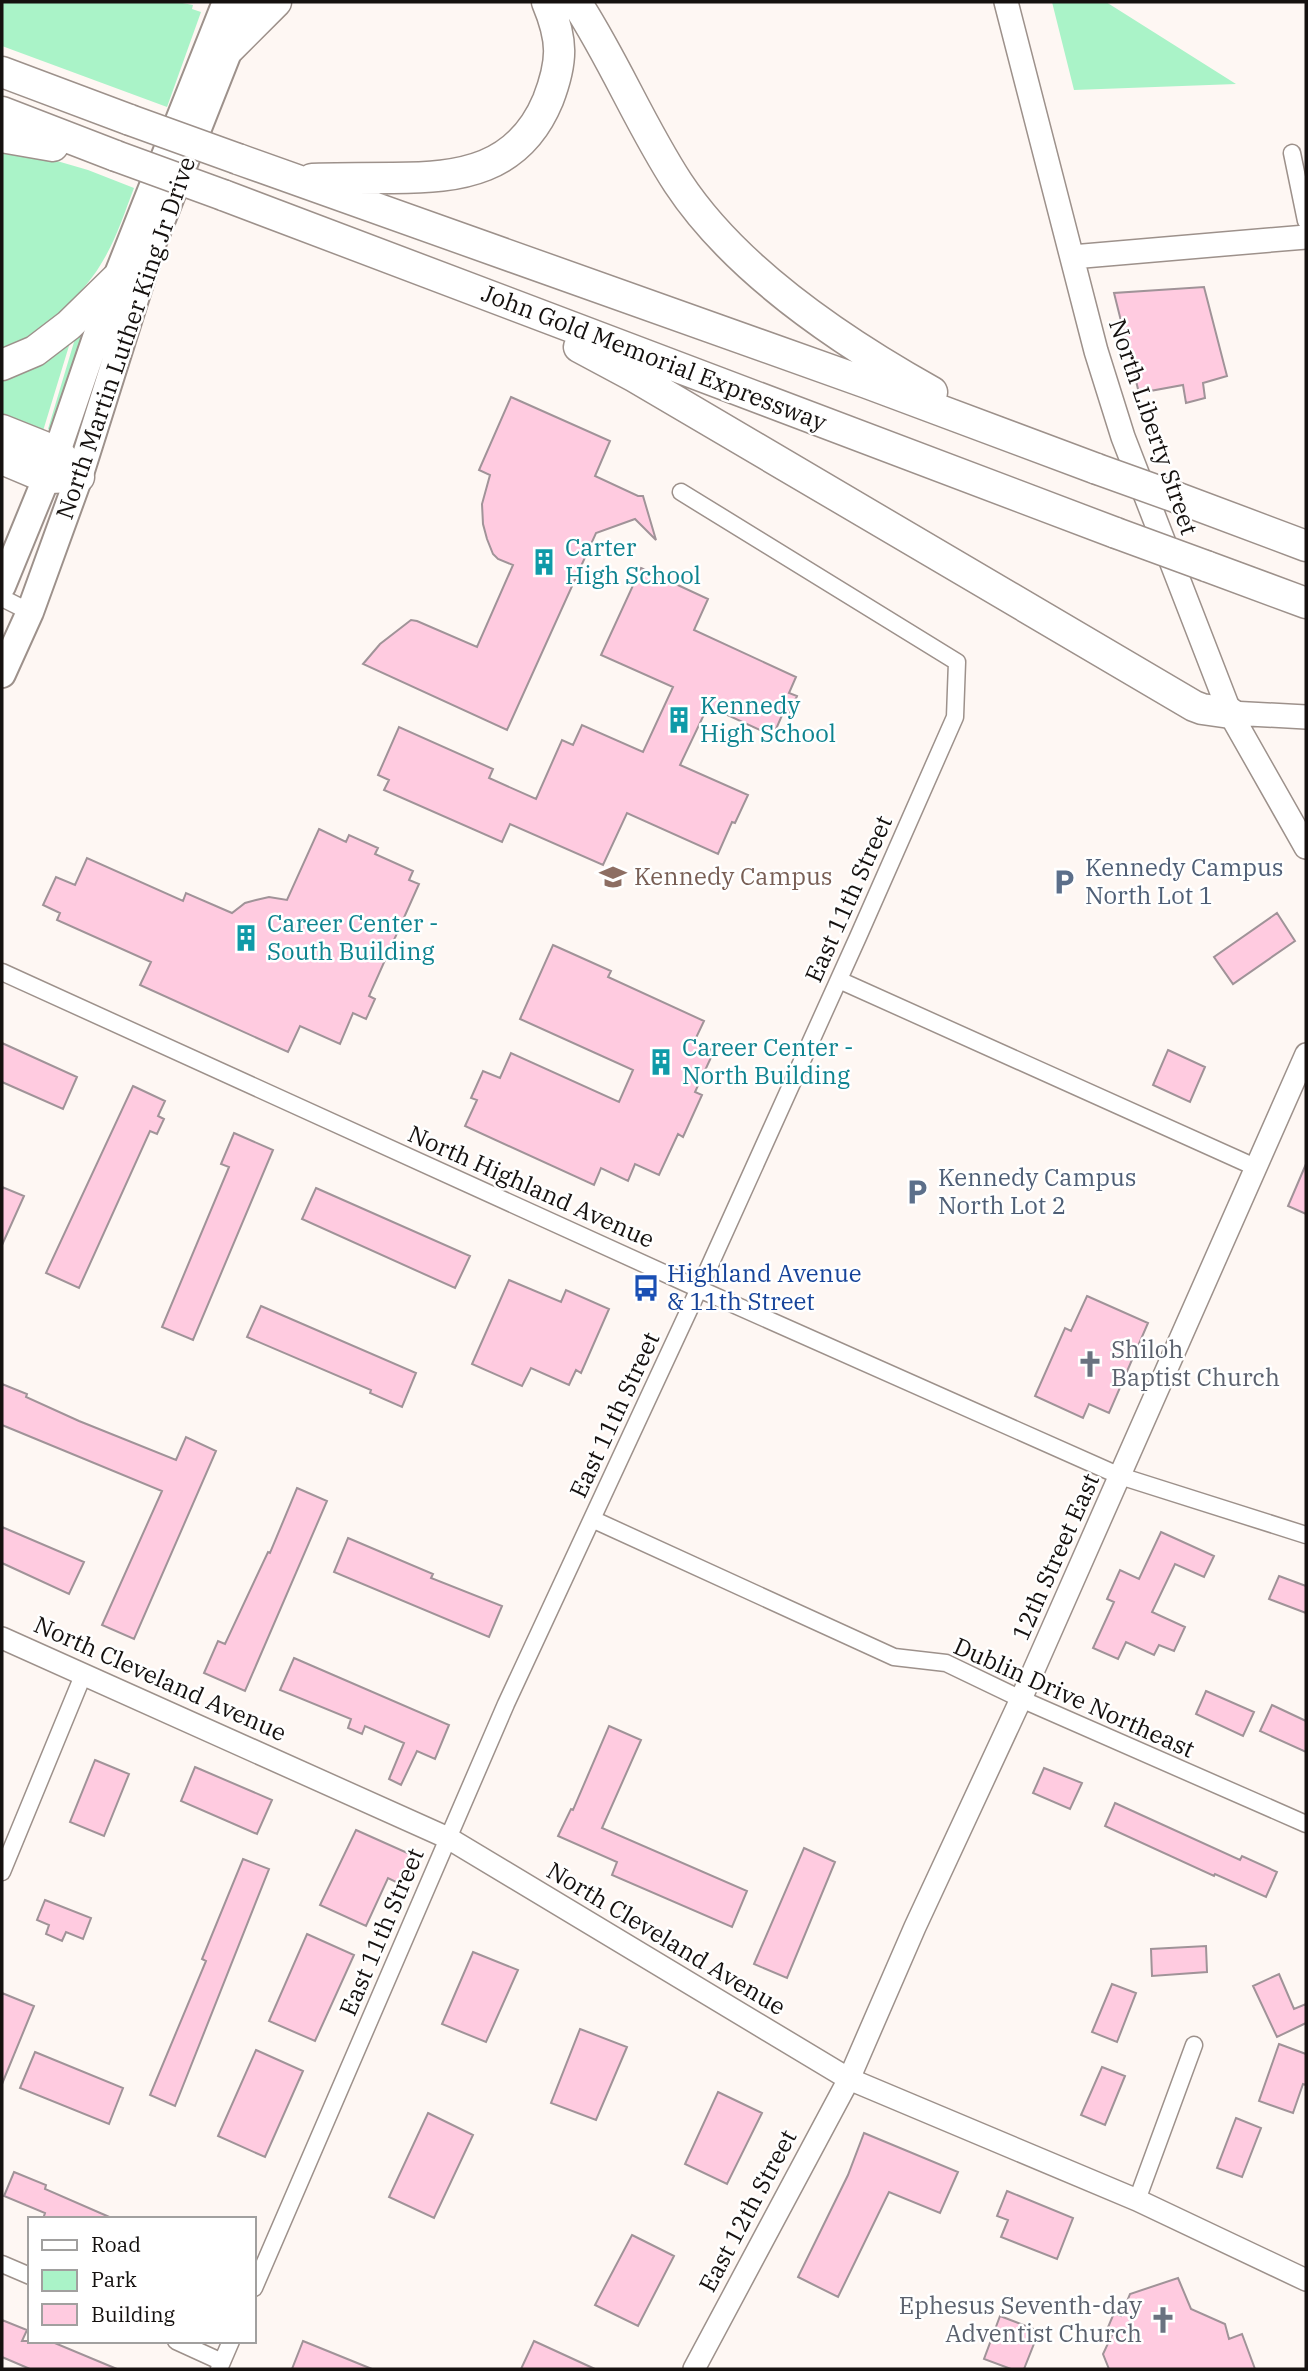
<svg xmlns="http://www.w3.org/2000/svg" width="1308" height="2371" font-family="'IBM Plex Serif',serif">
  <style>
    .green { fill: #aaf3c8 }
    .building { fill: #ffcbe0; stroke: #a09398; stroke-width: 2 }
    .lines { fill: none; stroke-linecap: round; stroke-linejoin: round }
    .minor-casing { stroke: #9d918b; stroke-width: 19 }
    .tertiary-casing { stroke: #9d918b; stroke-width: 24 }
    .secondary-casing { stroke: #9d918b; stroke-width: 26 }
    .primary-casing { stroke: #9d918b; stroke-width: 30 }
    .motorway-casing { stroke: #9d918b; stroke-width: 33 }
    .minor { stroke: #fff; stroke-width: 16 }
    .tertiary { stroke: #fff; stroke-width: 21 }
    .secondary { stroke: #fff; stroke-width: 23 }
    .primary { stroke: #fff; stroke-width: 26 }
    .motorway { stroke: #fff; stroke-width: 30 }
    .motorway-bridge-casing { stroke: #9d918b; stroke-width: 33; stroke-linecap: butt }
    .motorway-bridge { stroke: #fff; stroke-width: 30 }
    .labels { text-anchor: middle; stroke-width: 5; stroke-linejoin: round; paint-order: stroke }
    .street-label { font-size: 24px; fill: #15110f; stroke: #fff }
    .culture-label { font-size: 24px; fill: #0d838f; stroke: #fff; text-anchor: start }
    .service-label { font-size: 24px; fill: #4e5e75; stroke: #fff; text-anchor: start }
    .education-label { font-size: 24px; fill: #785e54; stroke: #fff; text-anchor: start }
    .transit-label { font-size: 24px; fill: #164399; stroke: #fff; text-anchor: start }
    .worship-label { font-size: 24px; fill: #5b616d; stroke: #fff; text-anchor: start }
  </style>
  <rect width="100%" height="100%" fill="#fef7f3"/>
  <!-- green -->
  <path class="green" d="M2 2H177L193 5 192 9 201 12 167 107 2 46Z
    M1052 2H1106L1236 84 1074 90Z
    M2 145 88 170 134 188C124 214 116 240 101 264 90 283 74 298 59 314L60 319 2 355Z
    M86 330 54 431 48 429 77 332Z
    M72 336 43 431 2 420V377Z"/>
  <!-- building -->
  <path class="building" d="M1204 287 1227 376 1203 383 1205 398 1186 403 1183 385 1139 393 1114 293Z
    M511 397 610 441 595 476 638 496H643L656 540 635 519 596 533 507 730 363 664 380 644 411 620 417 621 477 647 513 565 498 559 493 554 487 539 483 524 482 504 490 475 479 470Z
    M641 568 708 599 694 630 796 677 789 693 797 696 789 715 783 713 773 736 708 706 680 765 748 795 735 823 732 822 718 854 627 813 603 865 510 824 502 842 384 790 389 780 378 775 399 727 493 769 489 778 536 799 562 740 573 745 582 725 643 752 673 687 601 655Z
    M319 829 346 842 349 835 378 848 375 854 413 871 409 880 419 884 369 996 375 999 366 1019 353 1013 340 1044 300 1026 288 1052 140 985 151 962 57 920 60 913 43 905 56 877 75 885 87 858 183 901 186 893 232 913 245 903 256 900 269 897 287 900Z
    M1277 913 1295 941 1233 984 1214 957Z
    M553 945 611 971 608 977 704 1021 694 1042 714 1051 695 1092 702 1095 683 1137 678 1134 659 1175 635 1164 628 1181 601 1168 594 1185 465 1126 477 1100 471 1098 483 1071 500 1078 511 1053 619 1102 633 1070 520 1019Z
    M2 1043 77 1077 63 1109 2 1082Z
    M1168 1050 1205 1067 1190 1102 1153 1085Z
    M133 1086 165 1101 158 1116 164 1119 157 1134 150 1131 79 1288 46 1273Z
    M234 1133 273 1150 193 1340 162 1327 229 1167 221 1164Z
    M1306 1164V1214L1288 1206Z
    M2 1187 24 1196 2 1245Z
    M316 1188 470 1256 455 1288 302 1219Z
    M509 1280 561 1302 566 1290 609 1309 581 1373 576 1370 569 1385 531 1368 522 1386 472 1364Z
    M1087 1296 1148 1323 1109 1413 1089 1404 1083 1418 1035 1396 1065 1328 1071 1331Z
    M261 1306 416 1373 402 1407 370 1393 371 1390 247 1337Z
    M2 1384 27 1394 26 1397 79 1421 176 1460 186 1437 216 1451 134 1639 102 1625 162 1491 2 1425Z
    M297 1488 327 1501 245 1691 204 1673 218 1641 225 1644 268 1552 270 1553Z
    M2 1527 84 1562 69 1594 2 1563Z
    M1161 1532 1214 1556 1204 1577 1175 1564 1152 1612 1185 1627 1174 1651 1159 1645 1154 1655 1126 1642 1118 1659 1093 1648 1114 1602 1107 1599 1120 1570 1139 1579Z
    M348 1538 433 1574 431 1578 502 1606 489 1637 334 1572Z
    M1279 1576 1306 1586V1613L1269 1599Z
    M294 1658 449 1725 435 1759 417 1751 401 1785 389 1779 404 1743 365 1726 362 1734 348 1728 351 1719 280 1690Z
    M1206 1691 1254 1712 1243 1736 1196 1714Z
    M1272 1705 1306 1721V1752L1260 1731Z
    M609 1726 641 1740 602 1828 747 1891 732 1927 612 1875 617 1862 558 1836 571 1809 573 1810Z
    M95 1760 129 1774 104 1836 70 1822Z
    M195 1767 272 1800 257 1834 181 1801Z
    M1044 1768 1082 1783 1070 1809 1033 1793Z
    M1115 1803 1240 1860 1242 1856 1277 1872 1266 1897 1215 1874 1214 1876 1105 1826Z
    M356 1830 412 1855 400 1884 388 1878 366 1926 320 1905Z
    M804 1848 835 1862 787 1978 754 1964Z
    M243 1859 269 1869 175 2106 150 2095 206 1961 202 1959Z
    M45 1900 91 1918 83 1939 66 1932 62 1941 46 1934 49 1925 37 1920Z
    M307 1934 354 1955 315 2041 269 2021Z
    M1206 1946 1207 1972 1152 1976 1151 1949Z
    M473 1952 518 1970 486 2042 442 2024Z
    M1279 1974 1294 2009 1306 2004V2023L1277 2037 1253 1986Z
    M1112 1984 1136 1993 1117 2042 1092 2032Z
    M2 1993 34 2006 2 2084Z
    M580 2029 627 2047 596 2120 551 2103Z
    M1279 2044 1306 2054V2085L1303 2084 1293 2113 1259 2101Z
    M256 2050 303 2071 265 2157 218 2136Z
    M35 2052 123 2088 109 2124 20 2088Z
    M1102 2067 1125 2076 1105 2125 1081 2115Z
    M718 2092 762 2113 727 2184 685 2164Z
    M428 2113 473 2135 434 2218 389 2197Z
    M1236 2118 1261 2128 1242 2177 1217 2168Z
    M864 2133 958 2172 940 2213 889 2192 838 2297 798 2277 848 2175Z
    M14 2172 46 2185 45 2189 114 2219H43L45 2213 4 2196Z
    M1007 2191 1073 2218 1057 2259 1001 2237 1008 2220 997 2216Z
    M632 2235 674 2256 638 2326 595 2305Z
    M1178 2278 1191 2309 1225 2324 1229 2339 1242 2334 1255 2369H1109L1103 2354 1112 2335 1106 2332 1114 2313 1121 2316 1130 2294Z
    M1000 2316 1039 2331 1024 2369H1011L984 2359Z
    M2 2320 27 2330 22 2341H50L117 2369H30L2 2357Z
    M303 2341 372 2369H292Z
    M534 2341 595 2369H521Z"/>
  <g class="lines">
    <defs>
      <path id="minor" d="M1292 153 1306 221
        M2 598 30 612
        M2 972 699 1289 1120 1476 1306 1535
        M839 980 1255 1167
        M592 1519 894 1657 946 1663 1021 1699 1306 1824
        M2 1872 84 1673
        M1137 2200 1194 2045
        M2 2264 30 2276
        M254 2288 506 1704 709 1267 858 937 955 717 957 662 681 492
        M176 2341 222 2362
        M219 2369 231 2341"/>
      <path id="tertiary" d="M2 1638 448 1838 849 2079 1137 2200 1306 2280
        M694 2369 849 2079 915 1927 1021 1699 1306 1054"/>
      <path id="secondary" d="M1006 2 1096 351 1123 437 1230 713 1306 847
        M1072 257 1306 237
        M1230 713 1306 717"/>
      <path id="primary" d="M2 586 57 452 116 279 226 2
        M2 674 30 612 79 477 153 242 248 2"/>
      <path id="motorway" d="M576 2C614 60 640 125 678 183 736 271 841 341 932 392
        M230 48 276 2
        M2 72 130 120
        M2 112 116 156
        M2 137 53 146
        M238 159 867 383 1097 469
        M312 179C339 178 366 178 393 178 461 178 519 170 548 100 563 61 563 40 547 2
        M223 195 1116 533
        M579 347 635 377 1194 706 1202 709 1230 713
        M2 365 35 351 69 325 116 279
        M2 430 57 452 79 477
        M2 459 47 478 79 477
        M1178 498 1306 546
        M1206 566 1306 603"/>
    </defs>
    <!-- minor casing -->
    <use href="#minor" class="minor-casing"/>
    <!-- tertiary casing -->
    <use href="#tertiary" class="tertiary-casing"/>
    <!-- secondary casing -->
    <use href="#secondary" class="secondary-casing"/>
    <!-- primary casing -->
    <use href="#primary" class="primary-casing"/>
    <!-- motorway casing -->
    <use href="#motorway" class="motorway-casing"/>
    <!-- minor -->
    <use href="#minor" class="minor"/>
    <!-- tertiary -->
    <use href="#tertiary" class="tertiary"/>
    <!-- secondary -->
    <use href="#secondary" class="secondary"/>
    <!-- primary -->
    <use href="#primary" class="primary"/>
    <!-- motorway -->
    <use href="#motorway" class="motorway"/>
    <defs>
      <path id="motorway-bridge" d="M130 120 238 159
        M116 156 223 195
        M1097 469 1178 498
        M1116 533 1206 566"/>
    </defs>
    <!-- motorway-bridge casing -->
    <use href="#motorway-bridge" class="motorway-bridge-casing"/>
    <!-- motorway-bridge -->
    <use href="#motorway-bridge" class="motorway-bridge"/>
  </g>
  <!-- icons -->
  <defs>
    <symbol id="building-bare" viewBox="-9 -9 18 18"><path d="M-4-6H4V6H1V3H-1V6H-4ZM-2.5-4.3h1.7v1.8h-1.7ZM.8-4.3h1.7v1.8H.8ZM-2.5-1h1.7V.8h-1.7ZM.8-1h1.7V.8H.8Z" fill="#0f9aa8" stroke="#fff" stroke-width="2.5" paint-order="stroke"/></symbol>
    <symbol id="school-bare" viewBox="-9 -9 18 18"><path d="M0-5L7-2L0 1L-7-2ZM-4 1L0 2.5L4 1V4Q0 6-4 4Z" fill="#8d6e63" stroke="#fff" stroke-width="2.5" paint-order="stroke"/></symbol>
    <symbol id="parking-bare" viewBox="-9 -9 18 18"><path d="M-3.5-5.5H1a3.5 3.5 0 0 1 0 7H-1V5.5H-3.5ZM-1-3.4V-.6H.8a1.4 1.4 0 0 0 0-2.8Z" fill="#5c6f8a" stroke="#fff" stroke-width="2.5" paint-order="stroke"/></symbol>
    <symbol id="bus-bare" viewBox="-9 -9 18 18"><path d="M-5-6H5V4H4V6H2V4H-2V6H-4V4H-5ZM-3.5-4V0h7V-4ZM-3.5 1.2v1.5H-2V1.2ZM2 1.2v1.5H3.5V1.2Z" fill="#1a4fb4" stroke="#fff" stroke-width="2.5" paint-order="stroke"/></symbol>
    <symbol id="church-bare" viewBox="-9 -9 18 18"><path d="M-1.2-6h2.4v3.5h3.3v2.4h-3.3V6h-2.4V-.1h-3.3v-2.4h3.3Z" fill="#6b7280" stroke="#fff" stroke-width="2.5" paint-order="stroke"/></symbol>
  </defs>
  <g fill-rule="evenodd">
    <use href="#building-bare" x="525" y="543" width="38" height="38"/>
    <use href="#building-bare" x="660" y="701" width="38" height="38"/>
    <use href="#school-bare" x="594" y="858" width="38" height="38"/>
    <use href="#parking-bare" x="1045" y="863" width="38" height="38"/>
    <use href="#building-bare" x="227" y="919" width="38" height="38"/>
    <use href="#building-bare" x="642" y="1043" width="38" height="38"/>
    <use href="#parking-bare" x="898" y="1173" width="38" height="38"/>
    <use href="#bus-bare" x="627" y="1269" width="38" height="38"/>
    <use href="#church-bare" x="1071" y="1345" width="38" height="38"/>
    <use href="#church-bare" x="1144" y="2301" width="38" height="38"/>
  </g>
  <g class="labels">
    <!-- street labels -->
    <g class="street-label">
      <text transform="translate(126 338) rotate(-71)" y="8">North Martin Luther King Jr Drive</text>
      <text transform="translate(654 358) rotate(21)" y="8">John Gold Memorial Expressway</text>
      <text transform="translate(1153 427) rotate(71)" y="8">North Liberty Street</text>
      <text transform="translate(849 899) rotate(-66)" y="8">East 11th Street</text>
      <text transform="translate(531 1187) rotate(24)" y="8">North Highland Avenue</text>
      <text transform="translate(615 1415) rotate(-65)" y="8">East 11th Street</text>
      <text transform="translate(1056 1557) rotate(-66)" y="8">12th Street East</text>
      <text transform="translate(160 1679) rotate(24)" y="8">North Cleveland Avenue</text>
      <text transform="translate(1074 1698) rotate(24)" y="8">Dublin Drive Northeast</text>
      <text transform="translate(382 1932) rotate(-67)" y="8">East 11th Street</text>
      <text transform="translate(666 1939) rotate(31)" y="8">North Cleveland Avenue</text>
      <text transform="translate(748 2211) rotate(-62)" y="8">East 12th Street</text>
    </g>
    <!-- culture labels -->
    <g class="culture-label">
      <text x="565" y="556">Carter<tspan x="565" dy="28">High School</tspan></text>
      <text x="700" y="714">Kennedy<tspan x="700" dy="28">High School</tspan></text>
      <text x="267" y="932">Career Center -<tspan x="267" dy="28">South Building</tspan></text>
      <text x="682" y="1056">Career Center -<tspan x="682" dy="28">North Building</tspan></text>
    </g>
    <!-- service labels -->
    <g class="service-label">
      <text x="1085" y="876">Kennedy Campus<tspan x="1085" dy="28">North Lot 1</tspan></text>
      <text x="938" y="1186">Kennedy Campus<tspan x="938" dy="28">North Lot 2</tspan></text>
    </g>
    <!-- education labels -->
    <g class="education-label">
      <text x="634" y="885">Kennedy Campus</text>
    </g>
    <!-- transit labels -->
    <g class="transit-label">
      <text x="667" y="1282">Highland Avenue<tspan x="667" dy="28">&amp; 11th Street</tspan></text>
    </g>
    <!-- worship labels -->
    <g class="worship-label">
      <text x="1111" y="1358">Shiloh<tspan x="1111" dy="28">Baptist Church</tspan></text>
      <text x="1142" y="2314" text-anchor="end">Ephesus Seventh-day<tspan x="1142" dy="28">Adventist Church</tspan></text>
    </g>
  </g>
  <!-- border -->
  <rect width="1308" height="2371" fill="none" stroke="#15110f" stroke-width="7"/>
  <!-- legend -->
  <rect x="28" y="2217" width="228" height="126" fill="#ffffff" stroke="#a1a09f" stroke-width="2"/>
  <rect x="42" y="2240" width="35" height="10" fill="#ffffff" stroke="#a1a09f" stroke-width="2"/>
  <text x="91" y="2252" font-size="21" fill="#15110f">Road</text>
  <rect x="42" y="2270" width="35" height="21" fill="#aaf3c8" stroke="#a1a09f" stroke-width="2"/>
  <text x="91" y="2287" font-size="21" fill="#15110f">Park</text>
  <rect x="42" y="2304" width="35" height="21" fill="#ffcbe0" stroke="#a1a09f" stroke-width="2"/>
  <text x="91" y="2322" font-size="21" fill="#15110f">Building</text>
</svg>
